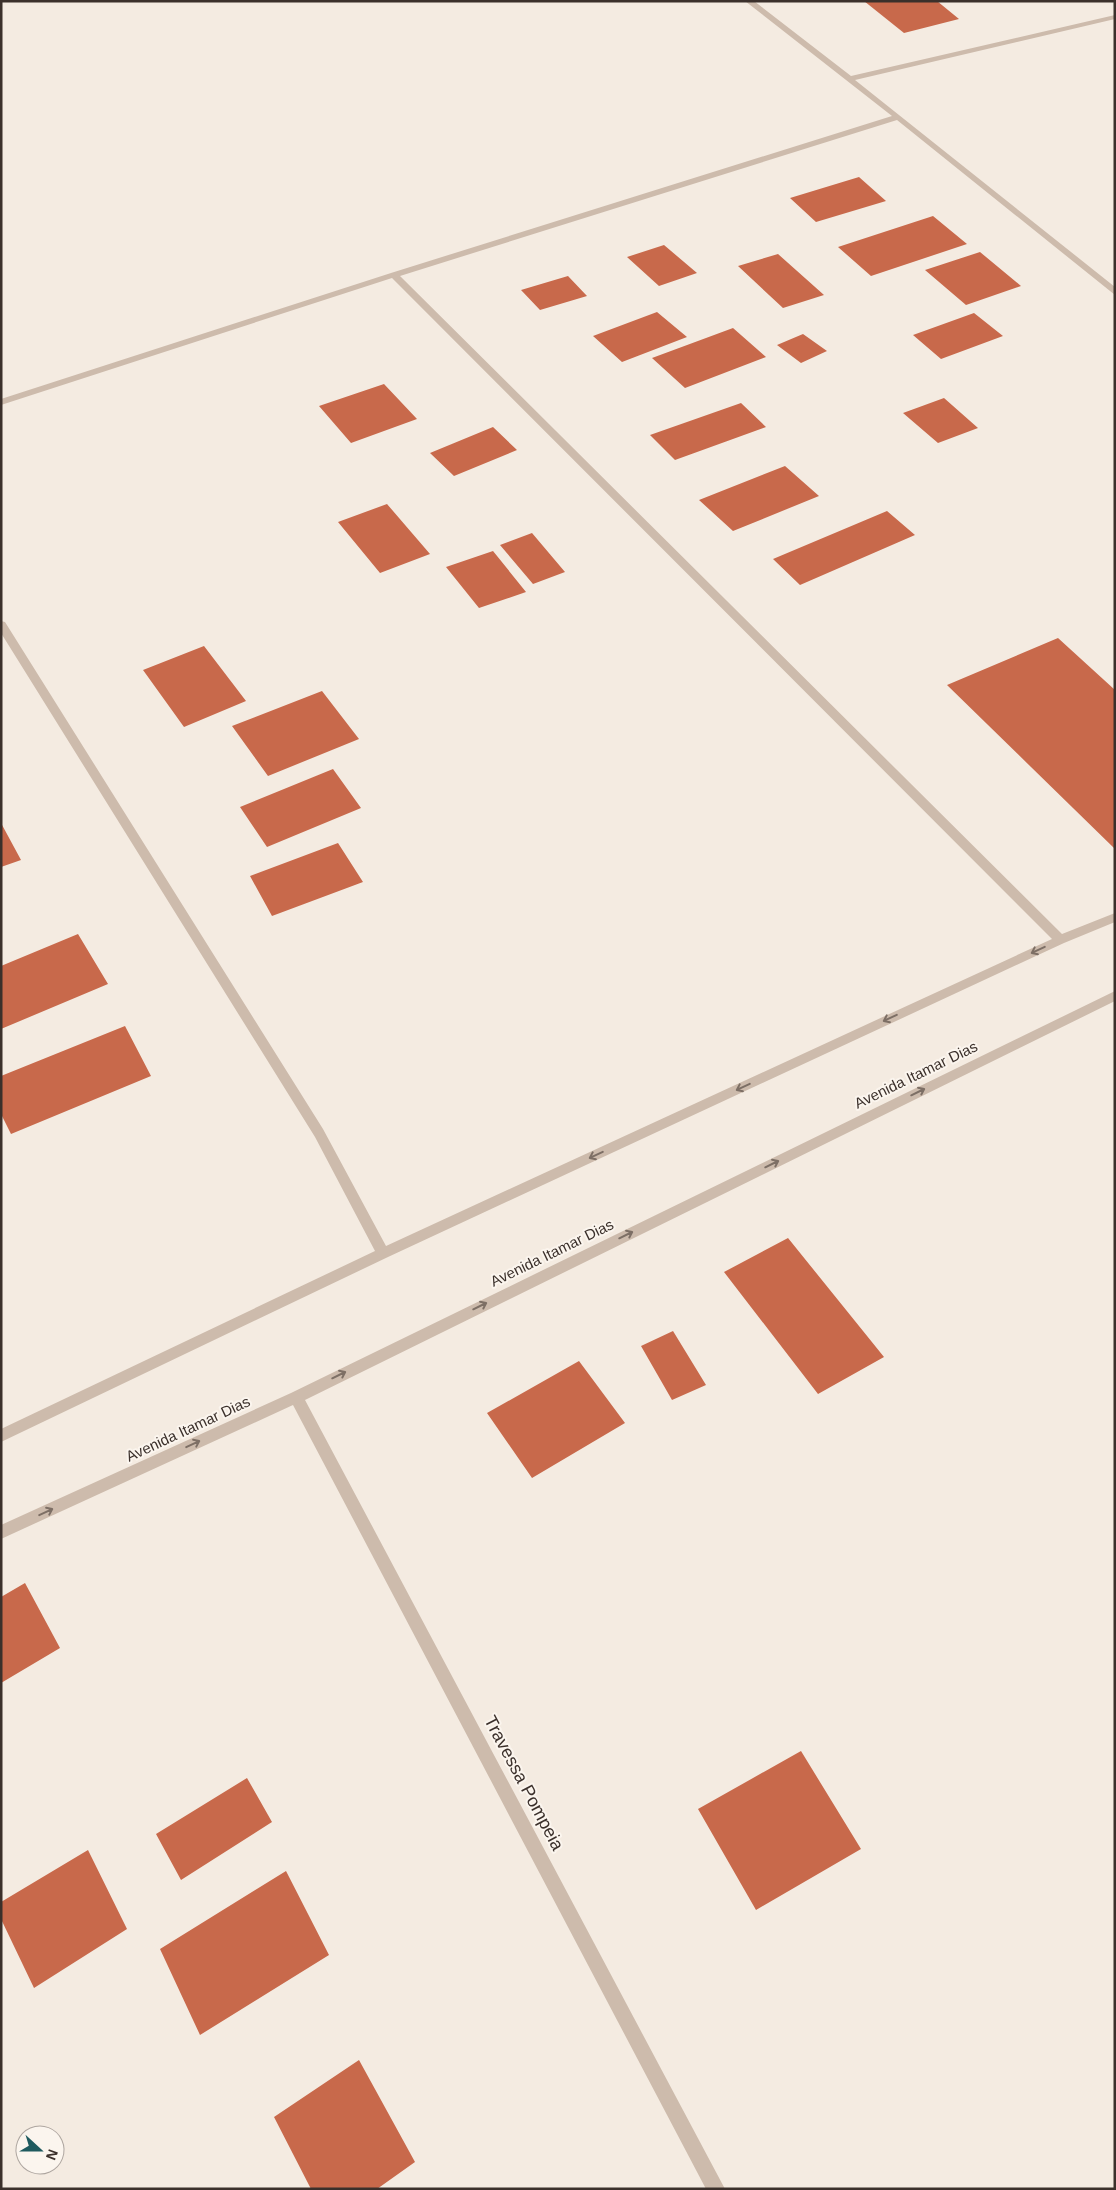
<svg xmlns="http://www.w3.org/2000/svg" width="1116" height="2190" font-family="Helvetica,sans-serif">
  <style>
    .building { fill: #c8694b }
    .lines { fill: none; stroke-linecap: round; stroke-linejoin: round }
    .minor { fill: #cdbbac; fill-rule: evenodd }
    .oneway { stroke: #7d6f65 }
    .labels { text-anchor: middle; stroke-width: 4; stroke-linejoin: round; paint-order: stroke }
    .street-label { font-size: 15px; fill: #3b302b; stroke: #fbf5ee }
    .near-street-label { font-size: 18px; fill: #3b302b; stroke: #fbf5ee }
  </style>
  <rect width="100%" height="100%" fill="#f4ebe1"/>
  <!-- building -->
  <path class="building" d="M864 1H937L959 19 904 33Z
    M859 177 886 201 816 222 790 198Z
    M933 216 967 244 871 276 838 247Z
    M664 245 697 273 659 286 627 257Z
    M980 252 1021 286 966 305 925 270Z
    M778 254 824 295 783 308 738 266Z
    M568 276 587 296 540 310 521 290Z
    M657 312 687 337 622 362 593 336Z
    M974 313 1003 336 941 359 913 335Z
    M733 328 766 357 685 388 652 358Z
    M803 334 827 351 801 363 777 345Z
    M384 384 417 419 351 443 319 406Z
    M944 398 978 428 938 443 903 413Z
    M741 403 766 427 675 460 650 435Z
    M493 427 517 450 454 476 430 453Z
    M785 466 819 496 733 531 699 500Z
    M387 504 430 554 380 573 338 522Z
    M887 511 915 535 800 585 773 559Z
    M532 533 565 572 533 584 500 545Z
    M493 551 526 592 479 608 446 567Z
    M1058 638 1115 690V849L947 685Z
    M204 646 246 701 184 727 143 670Z
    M322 691 359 739 268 776 232 726Z
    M333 769 361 808 267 847 240 807Z
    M1 823 21 860 1 867Z
    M338 843 363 882 272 916 250 876Z
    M78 934 108 984 1 1029V966Z
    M125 1026 151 1076 11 1134 1 1114V1076Z
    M788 1238 884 1357 818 1394 724 1272Z
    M673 1331 706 1385 672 1400 641 1346Z
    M579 1361 625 1423 532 1478 487 1413Z
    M25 1583 60 1648 1 1683V1597Z
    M801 1751 861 1849 756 1910 698 1809Z
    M247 1778 272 1822 181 1880 156 1834Z
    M88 1850 127 1929 34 1988 1 1919V1902Z
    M286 1871 329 1955 200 2035 160 1949Z
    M359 2060 415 2162 377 2189H311L274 2117Z"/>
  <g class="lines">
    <!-- minor -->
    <path class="minor" d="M745 1H754L851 76 1115 15V19L855 80 1115 287V295L897 120 400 276 1062 934 1115 913V922L1064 943 388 1257 1 1442V1429L375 1251 315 1137 1 633V621L5 622 323 1129 386 1246 1052 939 392 278 1 405V399L391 273 892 116Z
      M1115 991V1001L305 1400 725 2189H706L293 1405 1 1539V1525L291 1393Z"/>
  </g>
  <!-- one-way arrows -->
  <defs><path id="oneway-shaft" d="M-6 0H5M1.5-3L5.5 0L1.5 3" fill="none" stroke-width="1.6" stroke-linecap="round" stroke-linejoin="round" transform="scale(1.25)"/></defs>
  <g class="oneway">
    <use href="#oneway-shaft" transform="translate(1038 950) rotate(155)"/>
    <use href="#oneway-shaft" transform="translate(890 1018) rotate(155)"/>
    <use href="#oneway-shaft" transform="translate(743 1087) rotate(155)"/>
    <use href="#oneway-shaft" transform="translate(918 1092) rotate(-26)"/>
    <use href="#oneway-shaft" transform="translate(596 1155) rotate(155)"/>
    <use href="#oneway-shaft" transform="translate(772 1164) rotate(-26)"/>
    <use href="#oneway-shaft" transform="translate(626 1235) rotate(-26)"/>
    <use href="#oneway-shaft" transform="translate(480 1306) rotate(-26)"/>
    <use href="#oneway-shaft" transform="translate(339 1375) rotate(-26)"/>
    <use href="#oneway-shaft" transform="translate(193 1444) rotate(-25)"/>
    <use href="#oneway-shaft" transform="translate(46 1512) rotate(-25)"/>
  </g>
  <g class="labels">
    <!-- street labels -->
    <g class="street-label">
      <text transform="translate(916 1075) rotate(-26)" y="5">Avenida Itamar Dias</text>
      <text transform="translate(552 1253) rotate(-26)" y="5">Avenida Itamar Dias</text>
      <text transform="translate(188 1429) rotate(-25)" y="5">Avenida Itamar Dias</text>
    </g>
    <!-- near-street labels -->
    <g class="near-street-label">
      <text transform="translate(524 1783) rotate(62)" y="6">Travessa Pompeia</text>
    </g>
  </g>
  <!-- border -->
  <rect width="1116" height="2190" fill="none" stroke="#3b302b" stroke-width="5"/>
  <!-- north arrow -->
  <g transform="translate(40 2150) rotate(111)"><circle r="24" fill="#fbf5ee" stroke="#aea6a0"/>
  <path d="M0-4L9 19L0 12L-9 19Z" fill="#1f5a5e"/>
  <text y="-8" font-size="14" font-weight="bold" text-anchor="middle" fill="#3b302b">N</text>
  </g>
</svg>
